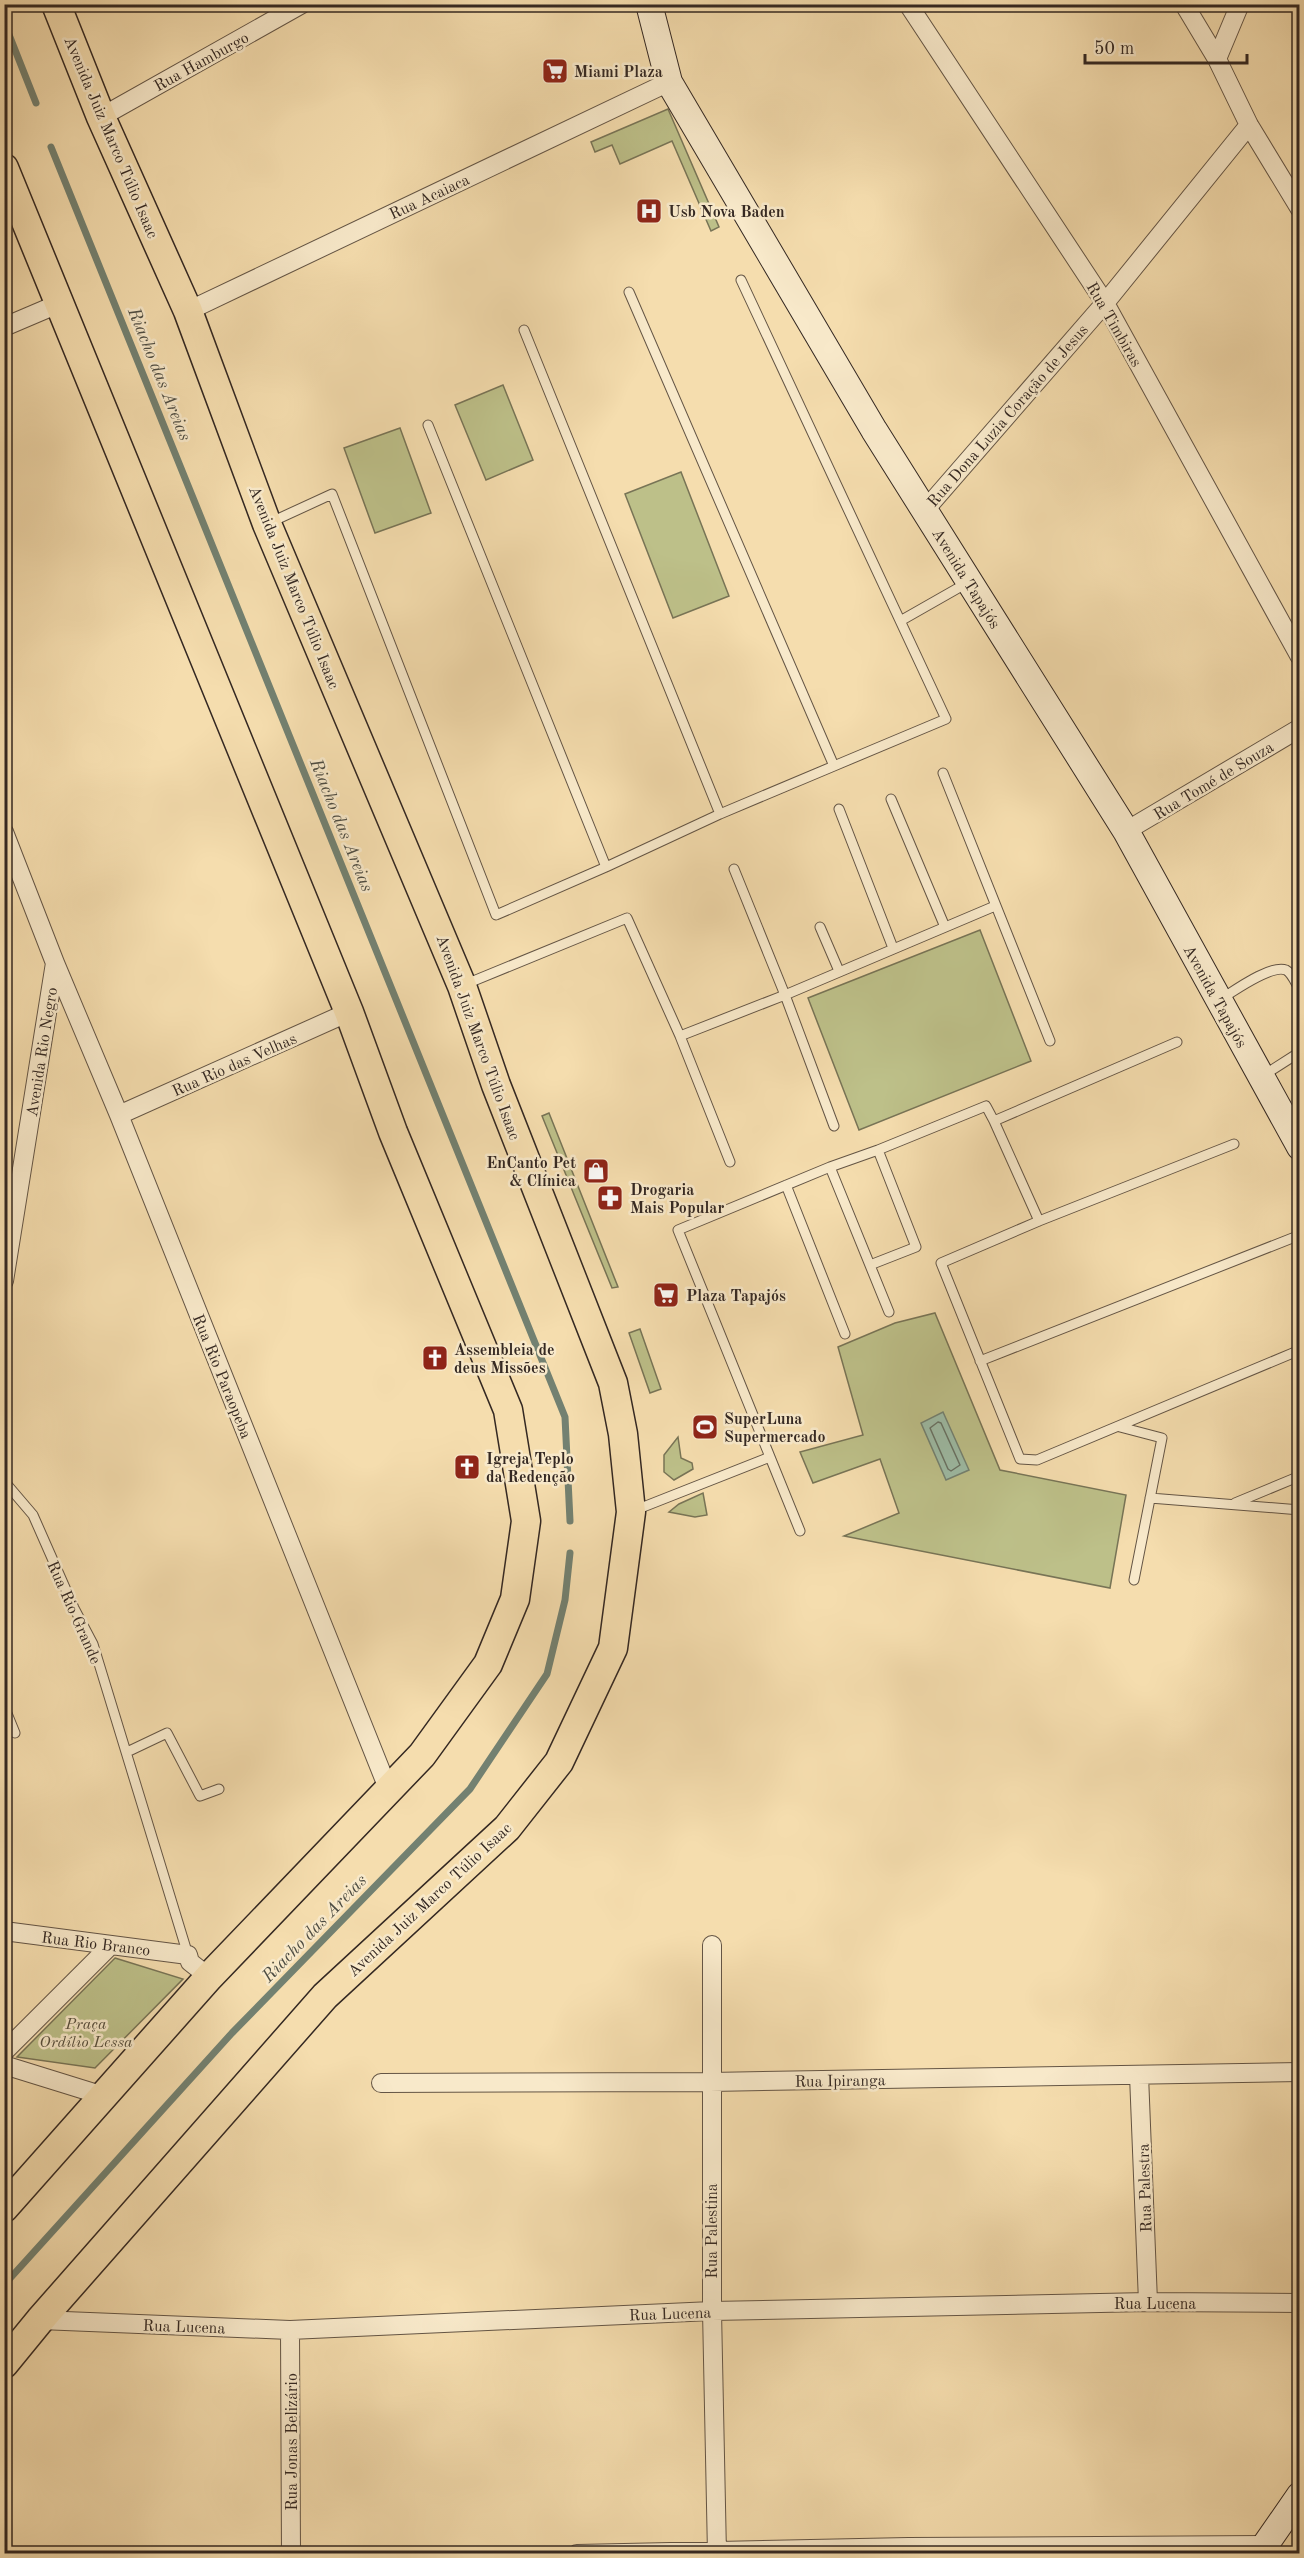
<svg xmlns="http://www.w3.org/2000/svg" width="1304" height="2558" font-family="'Old Standard TT',serif">
  <style>
    .green { fill: #bdc089; stroke: #787456; stroke-width: 1.5 }
    .water { fill: #9dbca6; stroke: #738171; stroke-width: 1.5 }
    .lines { fill: none; stroke-linecap: round; stroke-linejoin: round }
    .shore { stroke: #687264; stroke-width: 1.5 }
    .stream { stroke: #738171; stroke-width: 7 }
    .service-casing { stroke: #645545; stroke-width: 11 }
    .minor-casing { stroke: #645545; stroke-width: 20 }
    .secondary-casing { stroke: #342822; stroke-width: 28 }
    .primary-casing { stroke: #342822; stroke-width: 31 }
    .service { stroke: #f8e9ca; stroke-width: 9 }
    .minor { stroke: #f8e9ca; stroke-width: 18 }
    .secondary { stroke: #f8e9ca; stroke-width: 26 }
    .primary { stroke: #f5ddae; stroke-width: 28 }
    .labels { text-anchor: middle; stroke-width: 5; stroke-linejoin: round; paint-order: stroke }
    .street-label { font-size: 16px; fill: #342822; stroke: #f8e9ca }
    .poi-label { font-size: 16px; font-weight: bold; fill: #342822; stroke: #f8e9ca; text-anchor: start }
    .park-label { font-size: 16px; font-style: italic; fill: #564e3c; stroke: #f8e9ca }
    .water-label { font-size: 18px; font-style: italic; fill: #4e4d43; stroke: #f8e9ca }
  </style>
  <rect width="100%" height="100%" fill="#f5ddae"/>
  <filter id="stains"><feTurbulence type="fractalNoise" baseFrequency=".00333" numOctaves="4"/><feColorMatrix values="0 0 0 0 .2 0 0 0 0 .09 0 0 0 0 .02 0 0 0 .5 -.17"/></filter>
  <radialGradient id="worn" r=".72"><stop offset=".6" stop-color="#630" stop-opacity="0"/><stop offset="1" stop-color="#630" stop-opacity=".3"/></radialGradient>
  <!-- green -->
  <path class="green" d="M668 109 719 227 711 231 672 141 620 164 612 145 595 152 591 142Z
    M503 385 533 460 486 480 455 405Z
    M400 428 431 513 375 533 344 448Z
    M681 472 729 596 673 618 625 494Z
    M980 930 1031 1061 859 1130 808 998Z
    M549 1113 618 1287 612 1288 542 1116Z
    M935 1313 1000 1470 1126 1495 1110 1588 844 1536 899 1513 880 1459 813 1483 800 1452 863 1435 838 1347 895 1323Z
    M640 1329 661 1389 650 1393 629 1333Z
    M678 1437 681 1458 692 1463 693 1469 674 1480 664 1472V1455Z
    M703 1493 707 1515 695 1517 669 1512 679 1504Z
    M115 1958 183 1979 95 2068 17 2057Z"/>
  <!-- water -->
  <path class="water" d="M943 1412 969 1470 946 1480 921 1423Z"/>
  <g class="lines">
    <!-- shore -->
    <path class="shore" d="M938 1422 941 1423 960 1465 951 1471 948 1469 930 1428Z"/>
    <!-- stream -->
    <path class="stream" d="M4 22 36 103
      M51 147 565 1417 570 1521
      M4 2285 232 2033 470 1789 547 1674 565 1600 570 1553"/>
    <defs>
      <path id="service" d="M629 292 834 766 946 719 741 280
        M524 330 720 814 834 766
        M269 523 332 494 496 915 606 867 428 425
        M902 620 967 583
        M943 773 1050 1041
        M891 799 945 927
        M839 809 893 948
        M606 867 720 814
        M734 869 785 995 834 1126
        M820 927 839 971
        M466 984 627 918 680 1036 730 1162
        M1221 999C1234 991 1271 964 1286 970 1292 973 1296 984 1300 990
        M680 1036 785 995 995 906
        M1264 1075 1300 1052
        M1234 1144 1039 1221 941 1263 1020 1459 1037 1460 1300 1350
        M786 1185 845 1334
        M1039 1221 994 1121 1177 1042
        M870 1265 916 1247 878 1150
        M889 1312 830 1167 878 1150 986 1106 994 1121
        M980 1361 1300 1235
        M1120 1427 1162 1438 1134 1580
        M4 1481 33 1515 74 1608 93 1644 188 1955
        M1150 1498 1300 1510
        M1235 1503 1300 1476
        M633 1511 770 1457
        M800 1531 678 1230 830 1167
        M4 1706 15 1733
        M127 1752 167 1733 200 1796 219 1789"/>
      <path id="minor" d="M908 4 1105 303 1300 657
        M1184 4 1217 59 1249 125 1300 209
        M1217 59 1240 4
        M101 117 302 4
        M188 311 669 82
        M4 327 58 304
        M925 510 1105 303 1249 125
        M1126 831 1300 728
        M4 832 55 963 4 1281
        M55 963 119 1115 389 1791
        M119 1115 349 1012
        M4 1931 188 1955 190 1962 209 1977
        M712 1945V2311L717 2554
        M4 2052 111 1945
        M4 2065 104 2096
        M1139 2075 1148 2302
        M381 2083 710 2082 1300 2072
        M40 2320 290 2330 712 2311 1148 2302 1300 2303
        M290 2330 291 2554
        M577 2554 908 2547 1265 2545"/>
      <path id="secondary" d="M649 4 669 82 874 430 1126 831 1300 1147
        M1259 2554 1300 2495"/>
      <path id="primary" d="M4 168 349 1012 393 1132 508 1410 526 1521 515 1599 488 1664 422 1755 209 1977 4 2208
        M4 2364 40 2320 325 1996 507 1828 559 1762 613 1648 631 1512 623 1434 613 1383 496 1085 462 986 267 524 188 311 101 117 56 4"/>
    </defs>
    <!-- service casing -->
    <use href="#service" class="service-casing"/>
    <!-- minor casing -->
    <use href="#minor" class="minor-casing"/>
    <!-- secondary casing -->
    <use href="#secondary" class="secondary-casing"/>
    <!-- primary casing -->
    <use href="#primary" class="primary-casing"/>
    <!-- service -->
    <use href="#service" class="service"/>
    <!-- minor -->
    <use href="#minor" class="minor"/>
    <!-- secondary -->
    <use href="#secondary" class="secondary"/>
    <!-- primary -->
    <use href="#primary" class="primary"/>
  </g>
  <!-- icons -->
  <defs>
    <symbol id="supermarket-square" viewBox="-11 -11 22 22"><rect x="-9" y="-9" width="18" height="18" rx="4" fill="#8f2418" stroke="#f8e9ca"/><path d="M-6-5.5h2.5l.6 2H6L4.5 2H-2.5L-4.4-4H-6ZM-1.5 3.2a1.3 1.3 0 1 0 .1 0ZM3 3.2a1.3 1.3 0 1 0 .1 0Z" fill="#fff"/></symbol>
    <symbol id="hospital-square" viewBox="-11 -11 22 22"><rect x="-9" y="-9" width="18" height="18" rx="4" fill="#8f2418" stroke="#f8e9ca"/><path d="M-5-5h3v3.5h4V-5h3V5h-3V1.5h-4V5h-3Z" fill="#fff"/></symbol>
    <symbol id="shop-square" viewBox="-11 -11 22 22"><rect x="-9" y="-9" width="18" height="18" rx="4" fill="#8f2418" stroke="#f8e9ca"/><path d="M-5-2.5h2.3a2.7 3.5 0 0 1 5.4 0H5L5.5 6h-11ZM-1.5-2.5h3a1.5 2.3 0 0 0-3 0Z" fill="#fff"/></symbol>
    <symbol id="pharmacy-square" viewBox="-11 -11 22 22"><rect x="-9" y="-9" width="18" height="18" rx="4" fill="#8f2418" stroke="#f8e9ca"/><path d="M-2-6h4v4h4v4h-4v4h-4v-4h-4v-4h4Z" fill="#fff"/></symbol>
    <symbol id="church-square" viewBox="-11 -11 22 22"><rect x="-9" y="-9" width="18" height="18" rx="4" fill="#8f2418" stroke="#f8e9ca"/><path d="M-1.2-6h2.4v3.5h3.3v2.4h-3.3V6h-2.4V-.1h-3.3v-2.4h3.3Z" fill="#fff"/></symbol>
    <symbol id="stadium-square" viewBox="-11 -11 22 22"><rect x="-9" y="-9" width="18" height="18" rx="4" fill="#8f2418" stroke="#f8e9ca"/><path d="M0-5a6.5 5 0 1 0 0 10a6.5 5 0 1 0 0-10ZM-3.5-1.8h7v3.6h-7Z" fill="#fff"/></symbol>
  </defs>
  <g fill-rule="evenodd">
    <use href="#supermarket-square" x="540" y="56" width="30" height="30"/>
    <use href="#hospital-square" x="634" y="196" width="30" height="30"/>
    <use href="#shop-square" x="581" y="1156" width="30" height="30"/>
    <use href="#pharmacy-square" x="595" y="1183" width="30" height="30"/>
    <use href="#supermarket-square" x="651" y="1280" width="30" height="30"/>
    <use href="#church-square" x="420" y="1343" width="30" height="30"/>
    <use href="#stadium-square" x="690" y="1412" width="30" height="30"/>
    <use href="#church-square" x="452" y="1452" width="30" height="30"/>
  </g>
  <g class="labels">
    <!-- street labels -->
    <g class="street-label">
      <text transform="translate(201 61) rotate(-29)" y="6">Rua Hamburgo</text>
      <text transform="translate(112 137) rotate(67)" y="6">Avenida Juiz Marco Túlio Isaac</text>
      <text transform="translate(429 196) rotate(-25)" y="6">Rua Acaiaca</text>
      <text transform="translate(1115 324) rotate(60)" y="6">Rua Timbiras</text>
      <text transform="translate(1007 415) rotate(-49)" y="6">Rua Dona Luzia Coração de Jesus</text>
      <text transform="translate(967 578) rotate(58)" y="6">Avenida Tapajós</text>
      <text transform="translate(295 587) rotate(68)" y="6">Avenida Juiz Marco Túlio Isaac</text>
      <text transform="translate(1213 780) rotate(-31)" y="6">Rua Tomé de Souza</text>
      <text transform="translate(1216 996) rotate(61)" y="6">Avenida Tapajós</text>
      <text transform="translate(479 1037) rotate(70)" y="6">Avenida Juiz Marco Túlio Isaac</text>
      <text transform="translate(41 1052) rotate(-81)" y="6">Avenida Rio Negro</text>
      <text transform="translate(234 1064) rotate(-24)" y="6">Rua Rio das Velhas</text>
      <text transform="translate(223 1376) rotate(68)" y="6">Rua Rio Paraopeba</text>
      <text transform="translate(75 1612) rotate(66)" y="6">Rua Rio Grande</text>
      <text transform="translate(429 1899) rotate(-43)" y="6">Avenida Juiz Marco Túlio Isaac</text>
      <text transform="translate(96 1943) rotate(7)" y="6">Rua Rio Branco</text>
      <text transform="translate(840 2080) rotate(-1)" y="6">Rua Ipiranga</text>
      <text transform="translate(1144 2188) rotate(-92)" y="6">Rua Palestra</text>
      <text transform="translate(711 2231) rotate(-90)" y="6">Rua Palestina</text>
      <text x="1155" y="2309">Rua Lucena</text>
      <text transform="translate(670 2313) rotate(-2)" y="6">Rua Lucena</text>
      <text transform="translate(184 2326) rotate(2)" y="6">Rua Lucena</text>
      <text transform="translate(291 2442) rotate(-90)" y="6">Rua Jonas Belizário</text>
    </g>
    <!-- poi labels -->
    <g class="poi-label">
      <text x="574" y="77">Miami Plaza</text>
      <text x="668" y="217">Usb Nova Baden</text>
      <text x="576" y="1168" text-anchor="end">EnCanto Pet<tspan x="576" dy="18">&amp; Clínica</tspan></text>
      <text x="630" y="1195">Drogaria<tspan x="630" dy="18">Mais Popular</tspan></text>
      <text x="686" y="1301">Plaza Tapajós</text>
      <text x="454" y="1355">Assembleia de<tspan x="454" dy="18">deus Missões</tspan></text>
      <text x="724" y="1424">SuperLuna<tspan x="724" dy="18">Supermercado</tspan></text>
      <text x="486" y="1464">Igreja Teplo<tspan x="486" dy="18">da Redenção</tspan></text>
    </g>
    <!-- park labels -->
    <g class="park-label">
      <text x="86" y="2029">Praça<tspan x="86" dy="18">Ordílio Lessa</tspan></text>
    </g>
    <!-- water labels -->
    <g class="water-label">
      <text transform="translate(160 374) rotate(68)" y="6">Riacho das Areias</text>
      <text transform="translate(342 825) rotate(68)" y="6">Riacho das Areias</text>
      <text transform="translate(314 1928) rotate(-46)" y="6">Riacho das Areias</text>
    </g>
  </g>
  <!-- margin -->
  <rect width="1304" height="2558" fill="none" stroke="#f5ddae" stroke-width="24"/>
  <rect x="6" y="6" width="1292" height="2546" fill="none" stroke="#342822" stroke-width="3"/>
  <rect x="12" y="12" width="1280" height="2534" fill="none" stroke="#342822" stroke-width="1.5"/>
  <!-- scale -->
  <path d="M1085 54v9h162v-9" fill="none" stroke="#342822" stroke-width="3"/>
  <text x="1094" y="54" font-size="18" fill="#342822" stroke="#f8e9ca" stroke-width="4.5" paint-order="stroke">50 m</text>
  <rect width="100%" height="100%" filter="url(#stains)"/>
  <rect width="100%" height="100%" fill="url(#worn)"/>
</svg>
